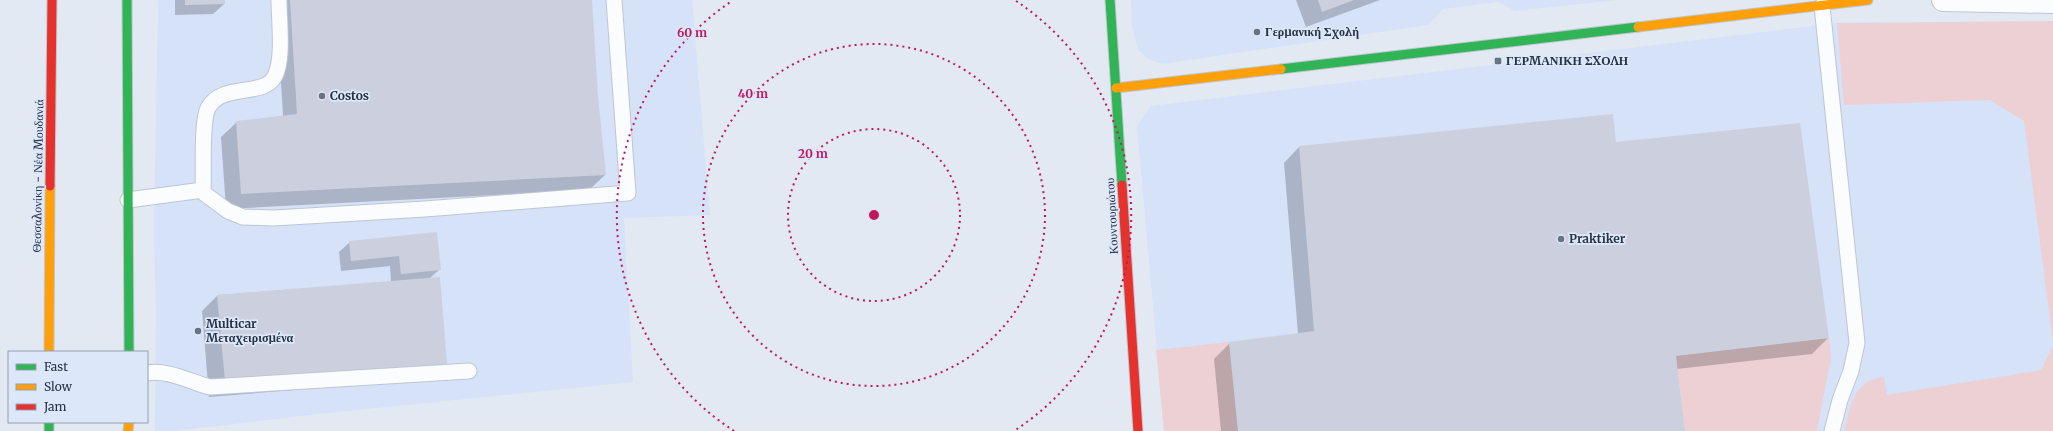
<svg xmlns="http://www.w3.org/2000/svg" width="2053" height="431" font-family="Merriweather,serif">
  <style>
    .built { fill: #d5e2f8 }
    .green { fill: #edd0d4 }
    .shadow { fill: #0003 }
    .building { fill: #ccd0de }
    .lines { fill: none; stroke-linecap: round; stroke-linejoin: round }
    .lane-casing { stroke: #bdc6d2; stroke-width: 17 }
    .street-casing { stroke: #bdc6d2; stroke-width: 24 }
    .fast-casing { stroke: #bdc6d2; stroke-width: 11 }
    .slow-casing { stroke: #bdc6d2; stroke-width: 11 }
    .jam-casing { stroke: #bdc6d2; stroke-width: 11 }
    .lane { stroke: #fbfcfd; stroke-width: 15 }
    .street { stroke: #fbfcfd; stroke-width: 22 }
    .fast { stroke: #30b455; stroke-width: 9 }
    .slow { stroke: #ff9f0a; stroke-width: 9 }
    .jam { stroke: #e5322d; stroke-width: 9 }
    .ring { fill: none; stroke: #c2185b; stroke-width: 2; stroke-dasharray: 2 4 }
    .poi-dot { fill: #697281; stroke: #dce8fa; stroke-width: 1.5 }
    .labels { text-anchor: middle; stroke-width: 3.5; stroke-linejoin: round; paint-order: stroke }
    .poi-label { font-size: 12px; font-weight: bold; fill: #273243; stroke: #dce8fa; text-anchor: start }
    .street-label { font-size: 12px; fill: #273243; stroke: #dce8fa }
    .centre { fill: #c2185b; stroke: #dce8fa; stroke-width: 2 }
    .ring-label { font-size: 12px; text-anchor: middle; font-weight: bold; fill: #c2185b; stroke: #dce8fa; stroke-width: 3.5; stroke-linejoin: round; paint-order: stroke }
  </style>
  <rect width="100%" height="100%" fill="#e3e9f3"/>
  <!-- built -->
  <path class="built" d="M158 0H692L710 215 624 218 633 382 317 414 175 431H155L156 314 154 233Z
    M1131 0H1618L1515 11 1498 2 1443 9 1428 25 1162 64 1149 59 1138 50 1132 26Z
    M2053 21V431H1164L1137 126 1151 106 1837 23Z"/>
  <!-- green -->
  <path class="green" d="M2053 21V341L2024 121 1990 100 1844 105 1837 23Z
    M1829 338 1831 358 1817 431H1685L1676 356Z
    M1229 342 1238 431H1164L1156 350Z
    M2053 346V431H1844C1850 407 1854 379 1884 377L1887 395 2041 370Z"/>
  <!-- shadow -->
  <path class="shadow" d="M175 0H224V4L213 14 175 15Z
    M276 0H591L597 96 605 175 589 190 226 209 221 137 237 122 283 116Z
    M1296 0H1380L1306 27Z
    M1615 143 1828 338 1812 354 1677 369 1684 431H1221L1214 359 1230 343 1298 334 1284 163 1299 147Z
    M436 234 440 269 430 278 446 364 435 374 393 382 209 397 202 311 218 295 391 282 390 266 341 271 339 252 350 242Z"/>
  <!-- building -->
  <path class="building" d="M185 0H225V4L185 5Z
    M290 0H592L598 96 606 175 241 194 236 121 297 114Z
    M1318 0H1354L1322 12Z
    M1613 114 1616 142 1800 123 1829 338 1676 356 1685 431H1238L1229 342 1314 331 1299 146Z
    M437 232 441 270 401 274 399 256 351 261 349 241Z
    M440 277 447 364 225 381 217 295Z"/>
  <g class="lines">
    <defs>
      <path id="lane" d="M279 0C279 21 284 58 275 76 264 98 222 82 208 108 201 122 204 172 203 190L205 194 228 211 243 217 274 218 425 209 628 193 614 0
        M1822 6 1857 343 1851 371 1840 400 1832 431
        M128 200 203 190
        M147 373C168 369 190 382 210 387L469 371"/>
      <path id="street" d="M1943 0 2053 2"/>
      <path id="fast" d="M127 0 129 352
        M1110 0 1122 185
        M1281 69 1638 27
        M49 422V431"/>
      <path id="slow" d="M1638 27 1868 0
        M1116 88 1281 69
        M49 352 50 186
        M128 431 129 422"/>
      <path id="jam" d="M1122 185 1138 431
        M50 186 52 0"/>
    </defs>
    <!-- lane casing -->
    <use href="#lane" class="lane-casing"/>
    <!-- street casing -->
    <use href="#street" class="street-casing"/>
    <!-- fast casing -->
    <use href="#fast" class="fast-casing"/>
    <!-- slow casing -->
    <use href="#slow" class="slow-casing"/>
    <!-- jam casing -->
    <use href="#jam" class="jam-casing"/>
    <!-- lane -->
    <use href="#lane" class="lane"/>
    <!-- street -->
    <use href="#street" class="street"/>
    <!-- fast -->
    <use href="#fast" class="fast"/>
    <!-- slow -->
    <use href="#slow" class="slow"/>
    <!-- jam -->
    <use href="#jam" class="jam"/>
  </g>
  <!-- distance rings -->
  <g class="ring">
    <circle cx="874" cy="215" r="86"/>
    <circle cx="874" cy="215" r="171"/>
    <path d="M734 431A257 257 0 0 1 732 1M1016 1A257 257 0 0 1 1014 431"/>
  </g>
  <!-- markers -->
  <g class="poi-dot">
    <circle cx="1257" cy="32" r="4"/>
    <rect x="1494" y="57" width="8" height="8" rx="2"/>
    <circle cx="322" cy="96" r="4"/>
    <circle cx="1561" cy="239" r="4"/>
    <circle cx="198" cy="331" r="4"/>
  </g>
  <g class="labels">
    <!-- poi labels -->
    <g class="poi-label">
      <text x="1265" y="36">Γερμανική Σχολή</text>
      <text x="1506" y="65">ΓΕΡΜΑΝΙΚΗ ΣΧΟΛΗ</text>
      <text x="330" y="100">Costos</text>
      <text x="1569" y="243">Praktiker</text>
      <text x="206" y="328">Multicar<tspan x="206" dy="14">Μεταχειρισμένα</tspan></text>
    </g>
    <!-- street labels -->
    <g class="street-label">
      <text transform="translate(38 176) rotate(-89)" y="4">Θεσσαλονίκη - Νέα Μουδανιά</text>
      <text transform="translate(1112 216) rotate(-93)" y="4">Κουντουριώτου</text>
    </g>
  </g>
  <circle cx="874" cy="215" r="6" class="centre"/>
  <g class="ring-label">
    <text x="692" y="37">60 m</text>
    <text x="753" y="98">40 m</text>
    <text x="813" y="158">20 m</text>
  </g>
  <!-- legend -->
  <rect x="8" y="351" width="140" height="72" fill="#dce8fa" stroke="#949fb1"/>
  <rect x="16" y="364" width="20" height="6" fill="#30b455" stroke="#949fb1"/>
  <text x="44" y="371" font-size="12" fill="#273243">Fast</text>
  <rect x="16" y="384" width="20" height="6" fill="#ff9f0a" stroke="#949fb1"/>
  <text x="44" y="391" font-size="12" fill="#273243">Slow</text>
  <rect x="16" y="404" width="20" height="6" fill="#e5322d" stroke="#949fb1"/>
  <text x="44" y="411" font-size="12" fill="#273243">Jam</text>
</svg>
